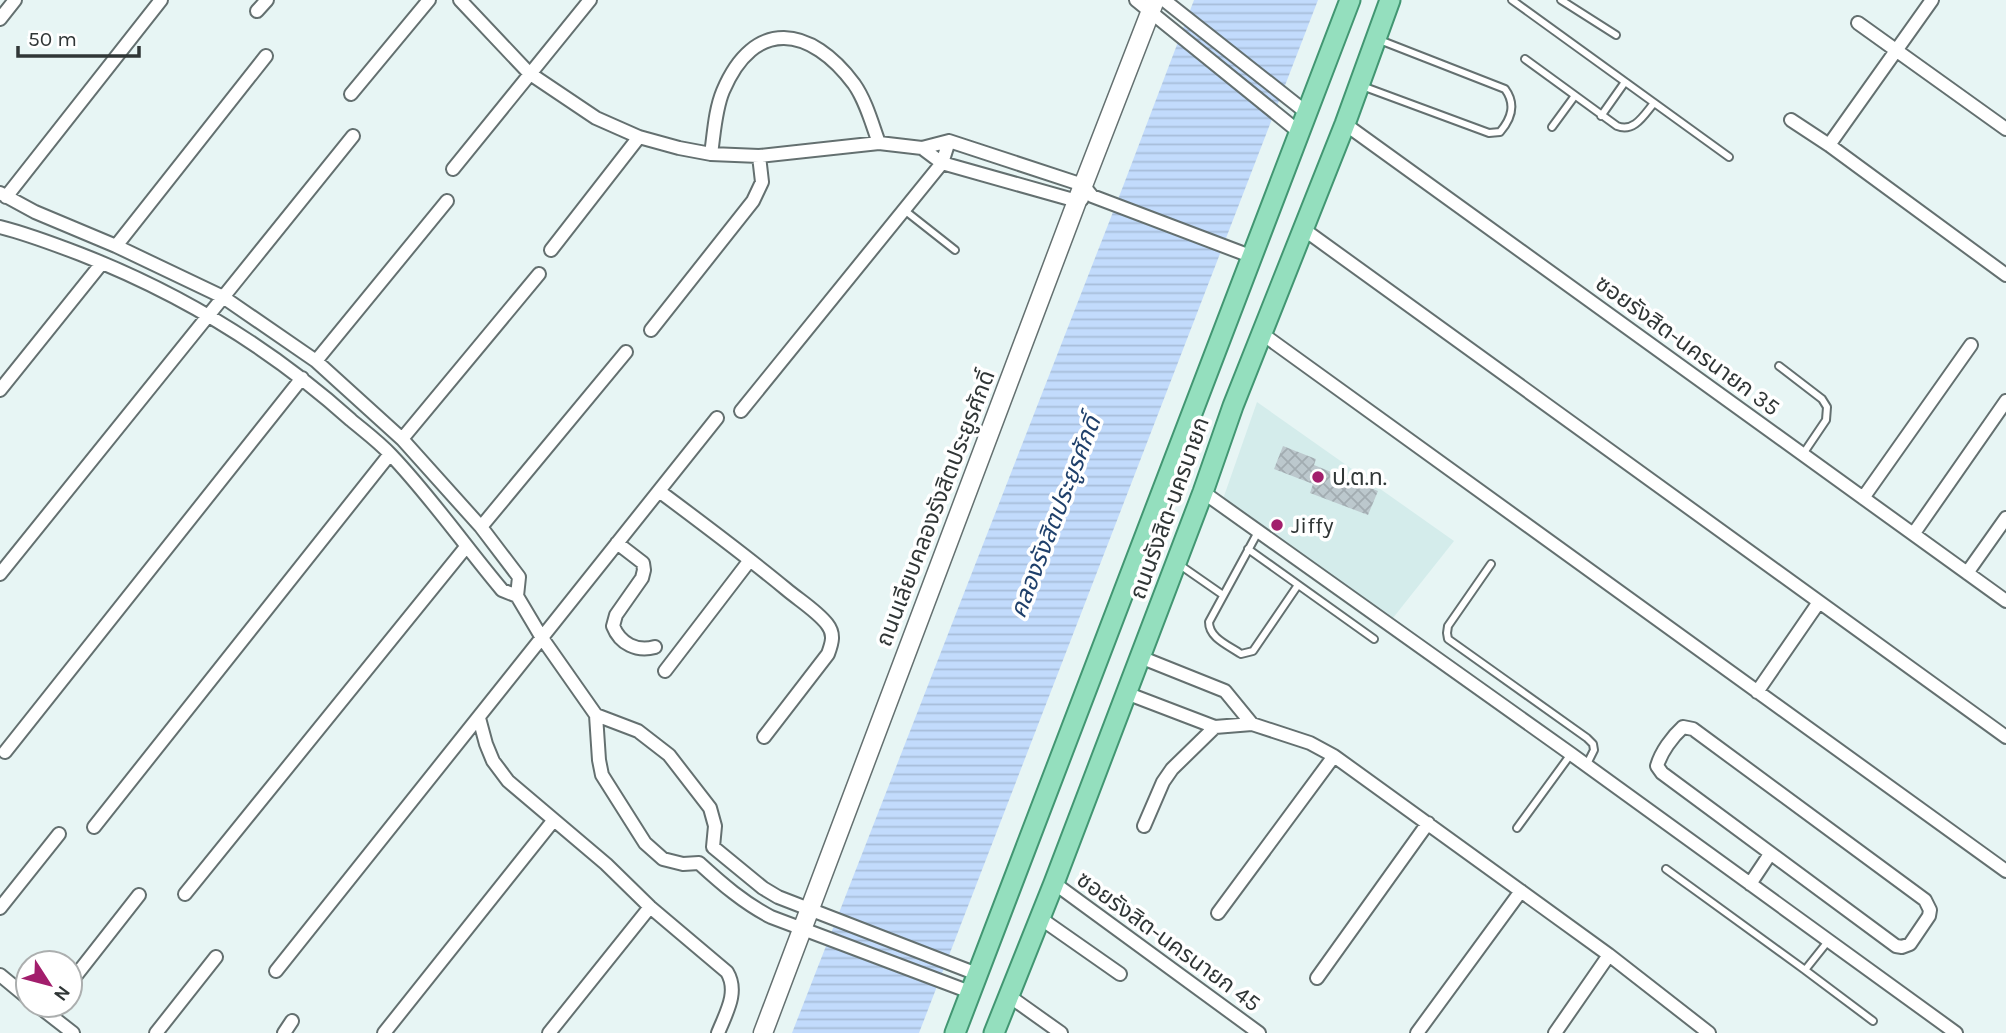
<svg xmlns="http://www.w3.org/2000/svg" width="2006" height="1033" font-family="Karla,'Noto Sans Thai',sans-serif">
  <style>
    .built { fill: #d4eceb }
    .water { fill: url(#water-rules) }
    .building { fill: url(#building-cross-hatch) }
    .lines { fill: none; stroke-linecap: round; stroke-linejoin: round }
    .lane-casing { stroke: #647070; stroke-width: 10 }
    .street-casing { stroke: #647070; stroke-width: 16 }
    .secondary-casing { stroke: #647070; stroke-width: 21 }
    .primary-casing { stroke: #429672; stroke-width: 23 }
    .lane { stroke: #fff; stroke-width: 6 }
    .street { stroke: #fff; stroke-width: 12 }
    .secondary { stroke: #fff; stroke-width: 18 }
    .primary { stroke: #94dfbe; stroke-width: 19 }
    .poi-dot { fill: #a21e6c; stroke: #fff; stroke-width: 2.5 }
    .labels { text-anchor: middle; stroke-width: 7; stroke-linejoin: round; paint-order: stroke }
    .street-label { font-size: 23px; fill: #303636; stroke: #fff }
    .poi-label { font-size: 23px; fill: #303636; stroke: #fff; text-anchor: start }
    .water-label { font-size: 24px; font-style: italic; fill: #1f406b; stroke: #fff }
  </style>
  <defs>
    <pattern id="water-rules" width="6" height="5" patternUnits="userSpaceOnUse" patternTransform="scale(1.75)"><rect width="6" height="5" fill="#c2dbfc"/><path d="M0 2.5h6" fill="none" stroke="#a7bdd9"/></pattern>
    <pattern id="building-cross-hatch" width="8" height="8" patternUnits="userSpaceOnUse" patternTransform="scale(1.75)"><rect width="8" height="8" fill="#bcc8cd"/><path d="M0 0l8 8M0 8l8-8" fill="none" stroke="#a2acb1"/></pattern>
  </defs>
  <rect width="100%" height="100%" fill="#e7f5f4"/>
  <!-- built -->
  <path class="built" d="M1257 402 1454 541 1389 623 1223 499Z"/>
  <!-- water -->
  <path class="water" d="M1194 0H1318L919 1033H792L1122 189Z"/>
  <!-- building -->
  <path class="building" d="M1283 446 1316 459 1314 465 1378 491 1368 515 1310 493 1313 484 1274 469Z"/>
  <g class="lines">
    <defs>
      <path id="lane" d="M1512 0 1729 157
        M1561 0 1616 35
        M1525 59 1617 126C1634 133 1644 115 1654 103
        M1362 86 1489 133 1500 132C1512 118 1516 104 1505 89L1377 39
        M1601 116 1625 82
        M1552 127 1574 97
        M903 209 955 250
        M1779 366 1822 399 1827 407 1826 420 1803 454
        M1258 532 1209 622C1209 638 1228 645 1241 654L1253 651 1298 585
        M1248 549 1374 639
        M1177 563 1223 595
        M1491 564 1448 626 1447 633 1448 639 1587 738 1593 744 1594 750 1586 766
        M1517 828 1571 754
        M1666 869 1805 970 1829 940
        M1805 970 1873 1021"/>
      <path id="street" d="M460 0 529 73 596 118 639 137 679 148 711 154 759 156 879 143 922 148 949 141 1083 185 1092 196 1253 257
        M1136 0 1299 132
        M1164 0 1307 113
        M257 11 267 0
        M0 19 15 0
        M1858 23 2006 129
        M351 94 429 0
        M1791 120 1829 145 2006 275
        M1345 124 2006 601
        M1829 145 1932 0
        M922 148 942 163 1077 201 1082 199
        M711 154C714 134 715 110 723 91 754 17 811 26 854 84 866 101 872 124 879 143
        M453 169 590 0
        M0 193 35 212 116 246 223 297 316 361 402 439 481 527 519 577 517 596 542 638 596 715 599 760 602 775 645 843 663 859 683 864 699 863C722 884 744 903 771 917L970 992
        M6 197 161 0
        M0 227C28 234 54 244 80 254 180 293 272 349 351 420 364 431 379 442 391 455 431 497 465 546 502 590L517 596
        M1302 228 2006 737
        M116 246 266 56
        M551 250 639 137
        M651 330 753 201 762 182 759 156
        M1261 333 2006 871
        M316 361 447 201
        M0 390 102 263
        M741 411 942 163 949 141
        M402 439 539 274
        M659 491C702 523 745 555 786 589 799 600 817 611 827 624 835 634 832 643 828 654L764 737
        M1203 492 1571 754 1956 1033
        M1863 498 1971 345
        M481 527 626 352
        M1914 533 2006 401
        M617 543 643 563 644 570 642 578 616 615 613 626C620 644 637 652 655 647
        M1967 573 2006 518
        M0 574 353 136
        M1140 657 1225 691 1252 724
        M665 671 750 560
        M1757 692 1819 602
        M1126 693 1215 727 1252 724 1310 743 1334 756 1609 955 1709 1033
        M596 715 638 731 669 755 710 808 715 826 713 847 763 888 778 897 977 974
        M479 718 486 744 493 761 508 781 606 864 650 907 727 972C739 992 726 1013 718 1033
        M1683 727 1693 729 1925 900 1930 910 1929 916 1910 944 1902 947 1896 946 1662 773 1657 766C1661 752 1672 737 1683 727Z
        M5 752 302 378
        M1144 826 1163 782 1172 769 1215 727
        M94 827 390 454
        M1054 883 1259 1033
        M1750 884 1770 854
        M185 894 466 547
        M0 908 59 834
        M1218 913 1334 756
        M1040 918 1120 974
        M276 971 717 418
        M0 975 28 998
        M1317 978 1428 823
        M70 983 139 895
        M1009 996 1061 1033
        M37 1005 73 1033
        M156 1033 216 957
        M284 1033 292 1021
        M384 1033 553 821
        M549 1033 650 907
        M1417 1033 1521 891
        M1555 1033 1609 955"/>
      <path id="secondary" d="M763 1033 1077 201 1155 0"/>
      <path id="primary" d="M955 1033 1350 0
        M994 1033 1054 883 1203 492 1233 406 1345 124 1390 0"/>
    </defs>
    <!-- lane casing -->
    <use href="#lane" class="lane-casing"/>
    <!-- street casing -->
    <use href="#street" class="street-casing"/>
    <!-- secondary casing -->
    <use href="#secondary" class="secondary-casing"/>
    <!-- primary casing -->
    <use href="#primary" class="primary-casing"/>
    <!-- lane -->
    <use href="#lane" class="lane"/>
    <!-- street -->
    <use href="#street" class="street"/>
    <!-- secondary -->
    <use href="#secondary" class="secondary"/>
    <!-- primary -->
    <use href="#primary" class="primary"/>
  </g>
  <!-- markers -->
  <g class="poi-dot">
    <circle cx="1318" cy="477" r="7"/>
    <circle cx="1277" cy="525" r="7"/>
  </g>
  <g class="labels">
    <!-- street labels -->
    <g class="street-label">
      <text transform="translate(1688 345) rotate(36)" y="8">ซอยรังสิต-นครนายก 35</text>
      <text transform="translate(935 508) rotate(-69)" y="8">ถนนเลียบคลองรังสิตประยูรศักดิ์</text>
      <text transform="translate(1169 508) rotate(-70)" y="8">ถนนรังสิต-นครนายก</text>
      <text transform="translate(1169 941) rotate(36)" y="8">ซอยรังสิต-นครนายก 45</text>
    </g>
    <!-- poi labels -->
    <g class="poi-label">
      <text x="1332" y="485">ป.ต.ท.</text>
      <text x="1291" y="533">Jiffy</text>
    </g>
    <!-- water labels -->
    <g class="water-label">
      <text transform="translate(1055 517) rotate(-69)" y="8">คลองรังสิตประยูรศักดิ์</text>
    </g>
  </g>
  <!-- north arrow -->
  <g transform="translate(49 984) rotate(126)"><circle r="33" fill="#ffffff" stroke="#acafaf" stroke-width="2"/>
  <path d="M0-5L12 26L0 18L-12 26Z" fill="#a21e6c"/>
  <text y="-10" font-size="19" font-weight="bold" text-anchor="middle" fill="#303636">N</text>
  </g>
  <!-- scale -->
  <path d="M18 46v10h121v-10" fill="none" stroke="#303636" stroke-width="3.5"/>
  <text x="28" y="46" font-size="21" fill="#303636" stroke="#ffffff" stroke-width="5" paint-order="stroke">50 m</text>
</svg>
